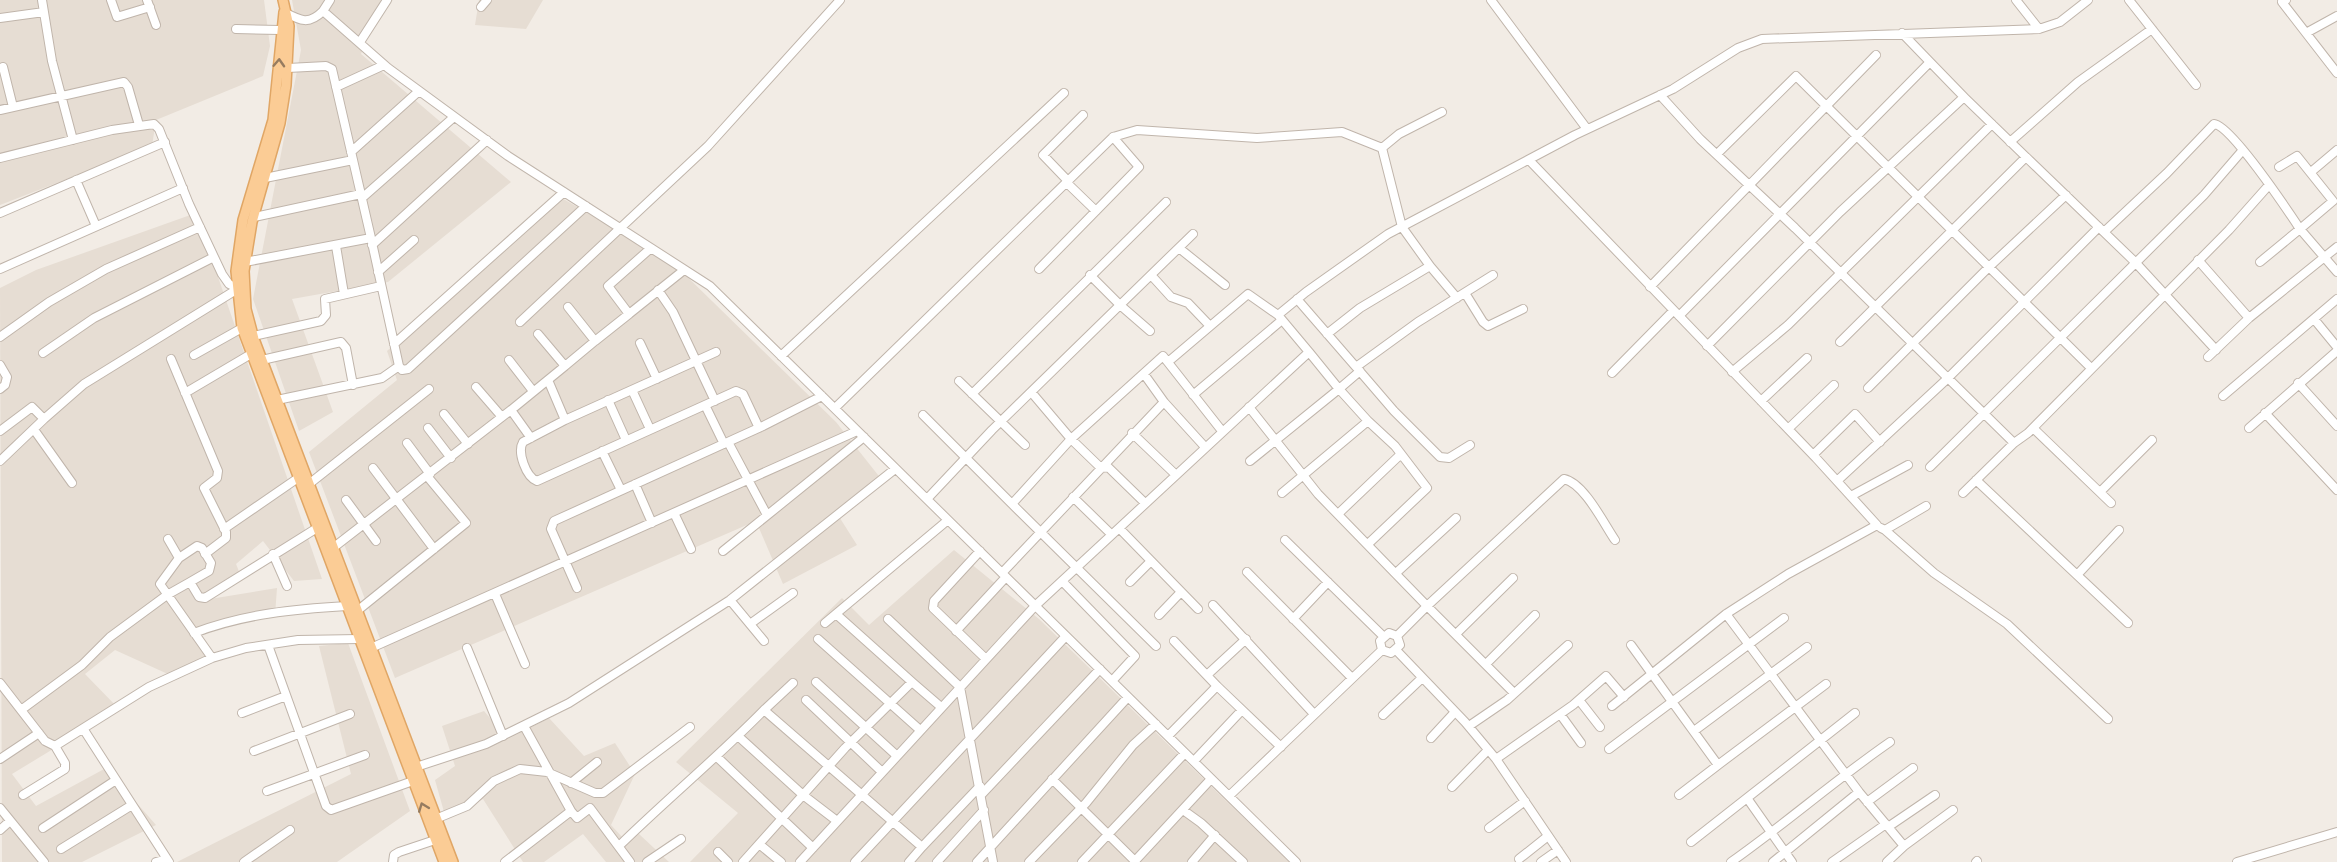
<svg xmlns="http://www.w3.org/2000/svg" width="2337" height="862" font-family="'PT Sans Narrow',sans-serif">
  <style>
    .residential { fill: #e6ddd3 }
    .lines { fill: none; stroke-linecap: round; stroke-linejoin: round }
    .minor-casing { stroke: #c0b5ab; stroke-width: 10 }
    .major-casing { stroke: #e0a665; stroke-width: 12 }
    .minor { stroke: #fff; stroke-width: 8 }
    .major { stroke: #fbcc95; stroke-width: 9 }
    .oneway { stroke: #967c60 }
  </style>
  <rect width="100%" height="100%" fill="#f2ece5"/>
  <!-- residential -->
  <path class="residential" d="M0 0H264L270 46 263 76 156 120 152 146 0 205Z
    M292 0H393L371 28 361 54 511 182 388 282 292 299 333 412 299 431 253 299 301 50Z
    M479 0H543L526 29 475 25Z
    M560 197 672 262 836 422 882 480 838 515 857 545 783 584 756 521 395 678 309 452 397 380 387 351Z
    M196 213 322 579 294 581 263 541 236 564 240 574 210 599 277 588 275 615 198 631 213 657 170 675 115 650 85 674 119 709 12 774 36 806 106 768 156 825 82 862H2L0 288 36 270Z
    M954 550 1039 619 1289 862H690L738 813 676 762 842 598 869 625Z
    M348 643 410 811 337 862H177L351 774 319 646Z
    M484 711 508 739 549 718 584 756 615 743 635 774 611 825 623 838 639 834 669 862H606L583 834 544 862H523L483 799 446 819 435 780 455 766 442 726Z"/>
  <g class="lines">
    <defs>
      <path id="minor" d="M42 0 52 61 73 140
        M111 0 117 17 150 7
        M147 0 156 25
        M1491 0 1587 129
        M2016 0 2039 29
        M2129 0 2196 85
        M2286 0 2282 2 2337 73
        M481 7 487 0
        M323 11 330 0
        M284 12C301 21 309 25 323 11L388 68 508 156 710 286 1296 862
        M0 18 44 12
        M236 29 280 30
        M1902 33 1930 62
        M2306 33 2337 16
        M360 42 387 0
        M3 67 13 107
        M288 68 326 66 332 69 371 238
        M336 87 384 65
        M1660 95 1700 139 1795 228 2014 443 2028 433 2229 230 2269 185
        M1964 97 2026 157
        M0 110 124 82 128 87 139 125
        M1442 112 1399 134 1382 148 1402 227 1430 266 1457 298
        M1113 137 1137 130 1257 138 1342 132 1382 148
        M2010 142 2078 82 2152 29
        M351 152 419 91
        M1717 154 1796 76 2091 368
        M0 158 112 130 154 124 159 129 189 204 222 274 229 284 241 290
        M1529 160 1816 458 1877 525 1788 574 1726 614 1612 706
        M2311 172 2337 150
        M265 178 353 160
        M76 180 96 226
        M1068 181 1043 155 1083 115
        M1067 183 1096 211
        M362 198 454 117
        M0 213 165 142
        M254 217 361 194
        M2104 232 2167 173 2214 124C2231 125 2288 211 2300 229L2333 201 2297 156 2279 167
        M372 245 487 140
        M336 246 344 294
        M651 248 608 286 629 314 684 270
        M1179 248 1225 285
        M2198 260 2249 318
        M245 262 371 238 399 366 382 378 277 400
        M2260 262 2300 229 2337 272
        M0 269 183 188
        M378 272 414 240
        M1090 275 1120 305 1193 234
        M1151 275 1171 297 1188 303 1210 326
        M1650 287 1876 55
        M658 290 673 312 715 401
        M1465 293 1483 322 1488 326 1523 309
        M1297 299 1356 367 1418 322 1493 275
        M568 307 595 341 629 314
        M1679 316 1930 62 1964 97 1840 212 1707 346
        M2314 319 2337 347
        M520 322 708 146 840 0
        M538 334 565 366 595 341
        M1327 334 1360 308 1430 266
        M253 336 321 321 326 315 325 299 381 286
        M0 337 49 302 106 269 200 227
        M1840 342 2026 157 2135 262 2216 350
        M640 343 657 379
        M394 344 564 192
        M716 352 565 420 523 442C517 452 526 477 537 481L736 391 743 394 759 428
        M43 353 94 318 214 257
        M194 355 242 328
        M781 356 1064 93
        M2208 357 2249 318 2337 247
        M171 359 218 471 217 478 204 488 226 532V538L205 554
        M262 360 341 342 346 348 353 385
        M509 360 533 391
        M1168 362 1248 294 1278 315
        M0 365 7 377 5 385 0 389
        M399 366 402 370 408 369 586 206
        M1357 368 1394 411 1440 457 1449 458 1470 445
        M1732 372 1788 325 1992 124
        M1612 373 1673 311
        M548 380 565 420
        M959 381 1025 445
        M2298 383 2337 426
        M476 387 502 417
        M1868 388 1990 266 2066 195
        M632 390 650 429
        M185 393 251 354
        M1032 393 1071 439 1101 468 1108 467 1145 503
        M972 394 1166 202
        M1193 395 1282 320
        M2223 396 2337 299
        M608 400 626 440
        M1761 401 1807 358
        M1164 402 1205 447
        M705 405 724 444
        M1249 407 1318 494 1427 606 1564 479C1584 483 1604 524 1615 540
        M835 408 1113 137 1139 167 1039 269
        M2265 413 2337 490
        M444 414 468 444
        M923 415 1012 504 1071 439 1163 356 1222 431
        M1368 421 1395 446 1427 488 1368 544
        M428 428 451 458
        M2033 428 2111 503
        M2249 428 2337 351
        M1788 429 1834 385
        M0 431 32 407 44 419 84 384 236 290
        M35 431 72 483
        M1132 433 1175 474
        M531 438 511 410 565 366
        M728 442 767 515
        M407 443 430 474
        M602 451 621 490
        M1813 455 1855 414 1880 442
        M0 461 44 419
        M1250 461 1339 389 1309 352
        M1930 467 2204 195 2242 151
        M373 468 434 549
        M1976 480 2128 623
        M1837 481 1947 379 2099 227
        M309 484 429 389
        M635 484 652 523
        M2100 492 2152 440
        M1282 493 1368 421 1339 389 1360 371
        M1963 493 2014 443
        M1851 496 1908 465
        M1073 497 1111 534
        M927 499 992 430 1120 305 1150 331
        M346 500 376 541
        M1012 504 1156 646
        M674 513 691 549
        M1338 514 1401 454
        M1119 528 1198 609
        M1881 528 1885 530 1926 506
        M224 529 298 478
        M1885 530 1934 573 2007 624 2108 719
        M168 539 179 558 160 584 212 658
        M1285 540 1383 636
        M329 551 511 410
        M723 551 864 437
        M980 551 934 601 933 608 986 659
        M273 554 287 586
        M179 558 197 546 202 548 211 563 209 571 190 582
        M1247 572 1352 678
        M1002 573 1164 402 1144 374
        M1396 573 1456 518
        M2077 575 2119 530
        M1062 581 1135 656 1112 681
        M1130 582 1151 561
        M577 588 551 529 554 521 763 426 822 396
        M495 594 525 664
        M730 600 764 641
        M1213 605 1314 714
        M357 611 466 523 427 476
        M1726 614 1859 792 1904 846 1887 862
        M1159 615 1181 592
        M888 619 960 687 993 862
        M1293 619 1328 582
        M825 623 948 520
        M750 624 793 593
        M956 631 1006 577
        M194 633C243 614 295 609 347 606
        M1456 634 1513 578
        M1397 636 1427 606 1514 693
        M818 639 920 730
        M1174 641 1217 686
        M268 645 326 806 331 810 413 781
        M1631 645 1718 765 1826 684
        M371 648 857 431
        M467 648 503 736
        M1382 650 1380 641 1389 633 1397 636
        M1382 650 1391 653 1400 645 1397 636
        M1397 651 1465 722 1496 759 1573 705 1606 676 1624 697
        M1486 664 1535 615
        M1207 675 1246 639
        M816 682 896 755
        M912 682 941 707
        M0 683 45 741 55 746 149 687 212 658 246 648 298 640 359 639
        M806 700 881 771
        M1579 700 1600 727
        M21 710 82 665 110 637 167 595 190 582 199 597 205 598 317 528
        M764 710 793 683
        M242 713 286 696
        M1560 714 1581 743
        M1383 715 1422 678
        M524 726 571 811
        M1469 726 1507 700 1568 645
        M84 730 169 862
        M1694 731 1807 647
        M738 736 803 795 837 821
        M1168 736 1217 686 1281 747
        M1431 738 1455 712
        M1609 749 1784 618
        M254 751 350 714
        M717 757 813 848
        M0 759 39 733
        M1496 759 1566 862
        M1194 761 1242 710
        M413 768 486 744 569 703 730 600 895 469
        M1052 779 1135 861
        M571 783 597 762
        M1452 787 1488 750
        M267 791 365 755
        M23 795 65 769V763L55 746
        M981 795 1100 669
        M1679 795 1718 765
        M1229 796 1382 650
        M1867 802 1913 768
        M0 808 44 862
        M1183 810 1201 823 1243 862
        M438 818 467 806 494 781 520 769 547 772 595 793H603L690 727
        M1888 827 1935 795
        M43 828 116 780
        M1489 828 1525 801
        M0 830 10 821
        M1691 842 1747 798
        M759 844 781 862
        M620 845C667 799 718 757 764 710L922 847 980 786
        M1904 846 1953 810
        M61 849 132 805
        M718 852 728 862
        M1519 859 1548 836
        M156 862 167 859
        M244 862 290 830
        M393 862 394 855 399 852 435 840
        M505 862 571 811 577 818 590 808 630 862
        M647 862 681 839
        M743 862 845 748 912 682 836 614
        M800 862 1035 606 1309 352 1278 315 1306 292 1388 234 1575 135 1673 89 1738 48 1762 39 2039 29 2060 22 2088 0
        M855 862 1066 636
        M909 862 922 847
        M937 862 984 810
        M977 862 1128 697
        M1029 862 1086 803 1133 745 1156 724
        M1082 862 1185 753
        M1134 862 1211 779
        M1192 862 1215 835
        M1541 862 1558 850
        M1731 862C1785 824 1835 780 1890 742
        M1773 862 1859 792
        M1792 862 1747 798 1855 713
        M1832 862 1886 824
        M1976 862 1977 861
        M2237 862 2337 832"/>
      <path id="major" d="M283 0 289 26 286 85 280 123 252 222 244 271 246 309 254 339 453 862
        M284 12 273 120 243 220 236 271 242 328 444 862"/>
    </defs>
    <!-- minor casing -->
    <use href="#minor" class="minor-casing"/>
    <!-- major casing -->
    <use href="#major" class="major-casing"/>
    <!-- minor -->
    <use href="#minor" class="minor"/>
    <!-- major -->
    <use href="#major" class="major"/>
  </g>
  <!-- one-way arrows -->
  <defs><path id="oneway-chevron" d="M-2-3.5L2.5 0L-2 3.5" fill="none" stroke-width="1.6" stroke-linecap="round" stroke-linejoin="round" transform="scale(1.5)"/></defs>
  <g class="oneway">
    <use href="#oneway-chevron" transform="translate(279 63) rotate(-87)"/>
    <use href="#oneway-chevron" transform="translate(423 807) rotate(-111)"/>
  </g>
</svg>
